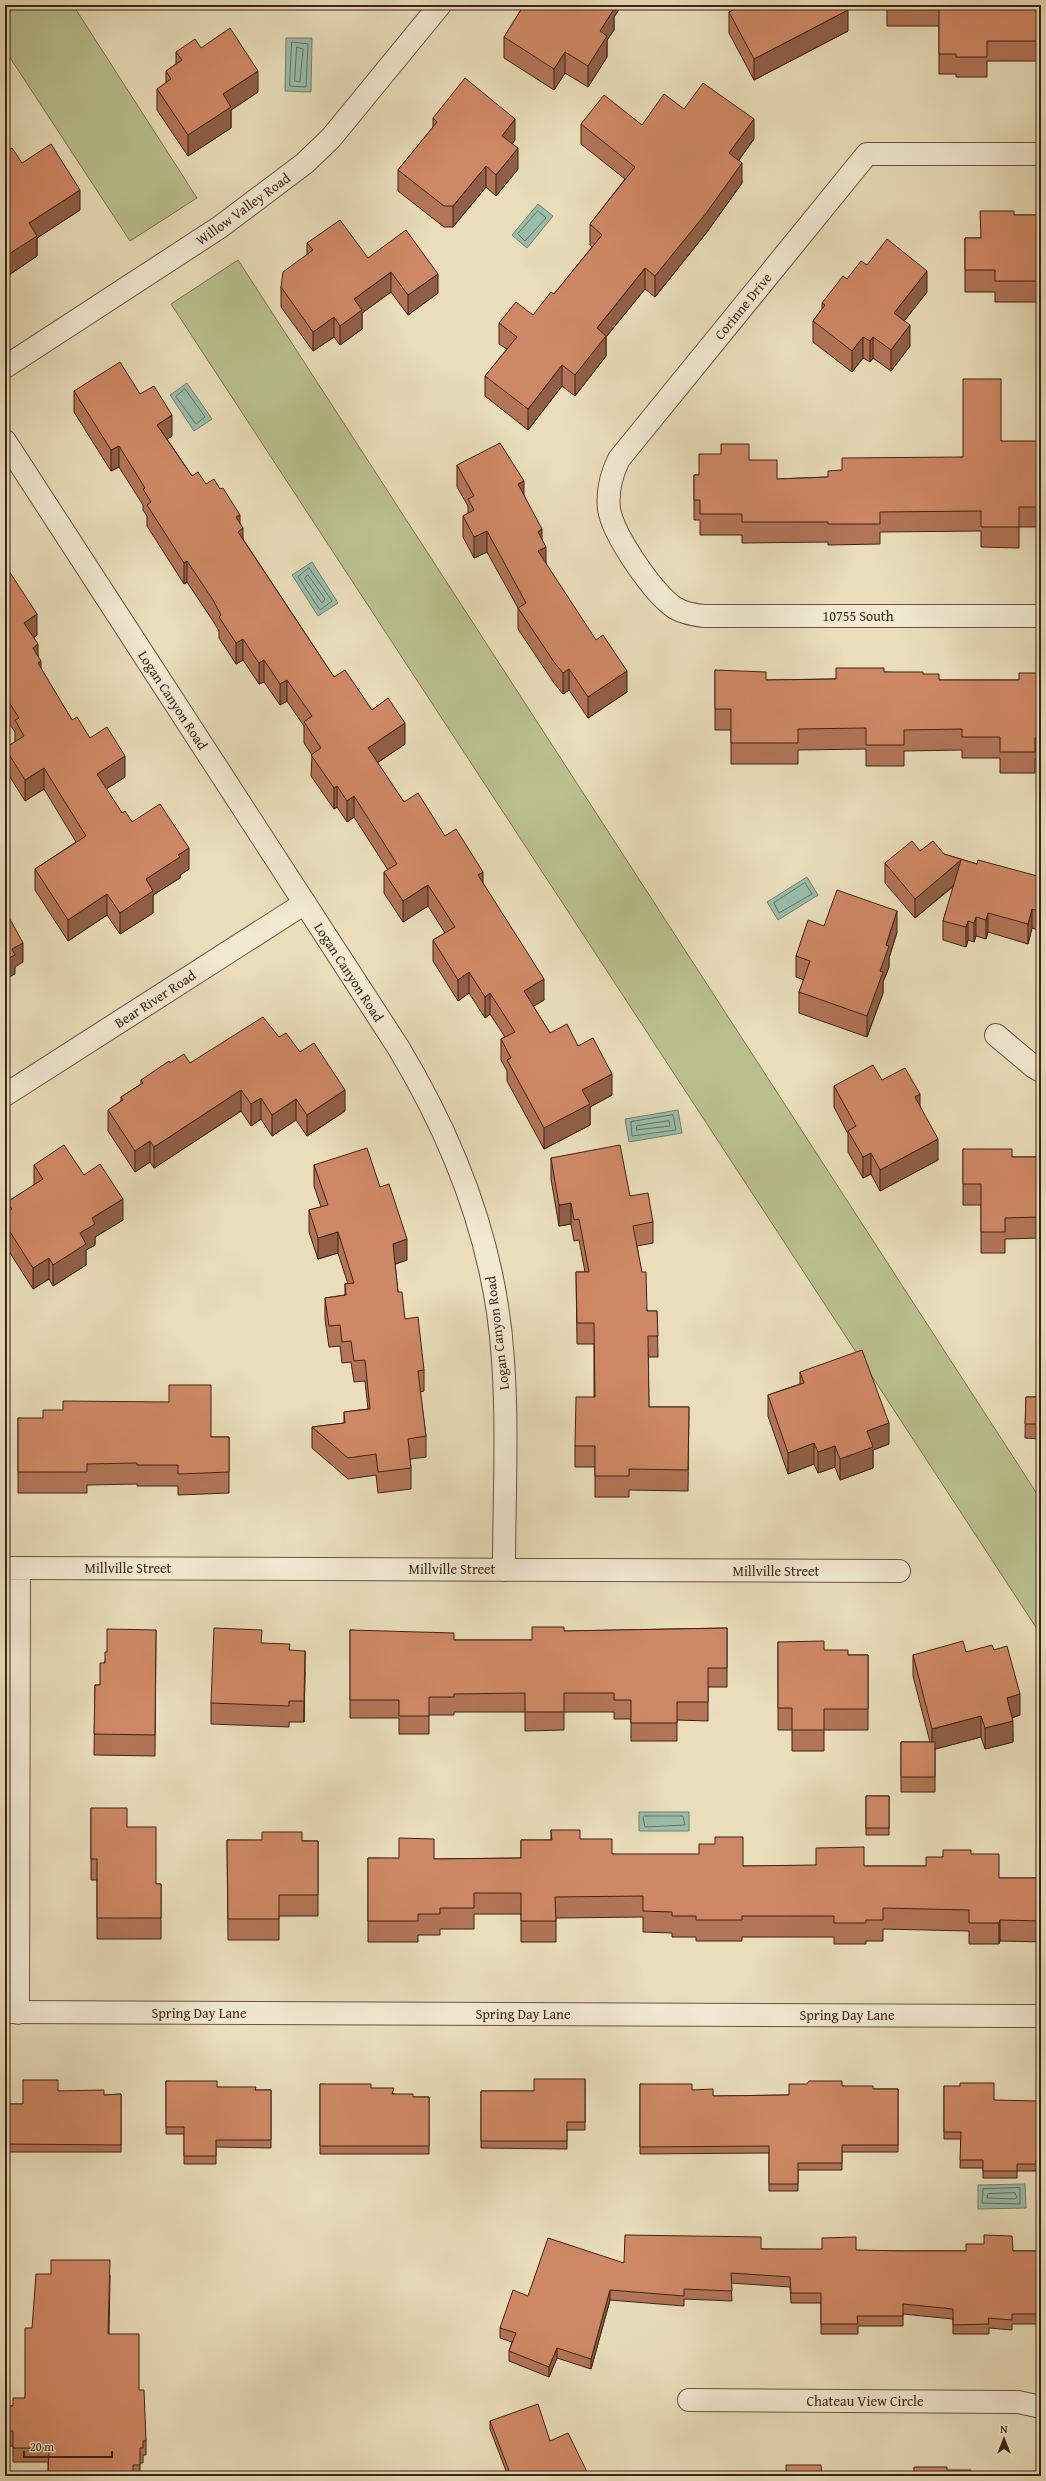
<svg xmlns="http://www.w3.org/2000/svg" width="1046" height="2481" font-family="'Gentium Book Plus',serif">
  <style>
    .green { fill: #b9c08e; stroke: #7b7253 }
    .water { fill: #99bdaa; stroke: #747f70 }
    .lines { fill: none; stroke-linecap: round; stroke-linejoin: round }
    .shore { stroke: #6b7061; stroke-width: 1 }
    .minor-casing { stroke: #685240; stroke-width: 24 }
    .minor { stroke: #f1e9d2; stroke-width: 22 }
    .wall { fill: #b27557; stroke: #3d2318 }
    .shaded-wall { fill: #915f47; stroke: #3d2318 }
    .building { fill: #cf8865; stroke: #3d2318 }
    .labels { text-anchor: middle; stroke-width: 4; stroke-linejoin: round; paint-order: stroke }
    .street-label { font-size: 14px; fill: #3d2318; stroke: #f1e9d2 }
  </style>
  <rect width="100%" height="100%" fill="#e9ddba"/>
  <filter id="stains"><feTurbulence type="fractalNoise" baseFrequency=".005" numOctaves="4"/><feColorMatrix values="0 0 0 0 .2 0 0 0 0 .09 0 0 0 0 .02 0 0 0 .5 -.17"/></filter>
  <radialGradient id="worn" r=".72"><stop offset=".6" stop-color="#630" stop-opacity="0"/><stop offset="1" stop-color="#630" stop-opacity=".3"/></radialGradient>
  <!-- green -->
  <path class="green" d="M5 5H73L197 198 130 241 5 50Z
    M238 260 1041 1500V1635L171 304Z"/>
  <!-- water -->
  <path class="water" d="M286 38H312L311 92 285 91Z
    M538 204 553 216 527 248 512 235Z
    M187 383 212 419 194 431 170 395Z
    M312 562 338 603 318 616 292 575Z
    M807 877 818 895 778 920 767 902Z
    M678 1110 682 1133 629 1142 625 1119Z
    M639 1812H689V1831H639Z
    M1025 2184 1026 2208 978 2209V2185Z"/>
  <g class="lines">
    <!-- shore -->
    <path class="shore" d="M292 42 308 44 306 87 290 86Z
      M297 47 303 49 300 82 295 81Z
      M538 211 546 218 525 241 518 234Z
      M185 389 205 417 196 424 176 397Z
      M309 568 332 601 320 610 298 577Z
      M308 575 325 599 322 603 305 579Z
      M805 883 812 894 779 913 774 903Z
      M673 1115 676 1130 632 1136 631 1122Z
      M669 1121 670 1126 636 1130 637 1126Z
      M645 1816H683L685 1825 645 1827 643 1818Z
      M1020 2188V2204L982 2203 983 2189Z
      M1015 2193 1017 2197 1015 2199 987 2198 988 2194Z"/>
    <defs>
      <path id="minor" d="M1041 154H867L619 459C611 475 607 491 609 509 613 535 653 593 675 608 684 613 694 615 704 616H1041
        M5 367 220 227 305 163 331 138 440 5
        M5 441 398 1047C456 1143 496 1247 503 1360 508 1430 504 1500 504 1570
        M996 1035 1034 1067 1041 1071
        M5 1095 305 903
        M5 1568 899 1571
        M5 2012 1041 2016
        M18 2013 19 1568
        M689 2400 1018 2402 1041 2407"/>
    </defs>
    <!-- minor casing -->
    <use href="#minor" class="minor-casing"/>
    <!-- minor -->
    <use href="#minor" class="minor"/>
  </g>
  <!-- wall -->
  <path class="wall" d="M524 5H622L614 17V30L607 40V57L588 87 565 73 554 90 504 58V37Z
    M887 5H1041V61H987V77H956V74H939V26H887Z
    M729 12 848 31 754 80 729 33Z
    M201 48 258 92 231 110V128L188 156 157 110V89L166 83V71L176 64V52Z
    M684 109 754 139 739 160 742 183 707 232 655 297 645 289 606 337V356L575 396 562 386 528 430 485 396V376L507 349 499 344V323L533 315 554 294 592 247 590 245V224L625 179 581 144V124L642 125Z
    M433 118 515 140 512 144 518 169 496 196 486 187 453 227H444L398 191V170L433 127Z
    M5 148 7 151 80 210 37 238V256L9 275 5 269Z
    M1014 215H1041V302H995V292H965V238H981Z
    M307 243 368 258 438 293 408 315 391 292 362 313V329L340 345 334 337 313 351 281 307V287L307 254Z
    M867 265 927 292 904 321 910 346 891 371 873 358 870 362 863 358 852 372 813 342V321L822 309V303L847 279Z
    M74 391 140 394 172 436 167 439 192 476 206 484 240 523 243 539 334 677 372 710 405 744 377 763 404 802 445 836 483 884 544 1000 533 1006 550 1033 578 1046 612 1095 590 1107V1125L544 1149 507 1081V1071L501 1060V1039L505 1037 490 1014 485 1018 469 993 458 1001 433 961V940L445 933 428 906 403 922 384 893V872L388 870 354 817 347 822 337 807 334 809 311 776 312 755 304 743V726L287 701 280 705 264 682 259 684 243 660 236 664 219 638V631L213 621 187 582 184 584 147 526V516L143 510V505L119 467 111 471 74 412Z
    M1001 441 1041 450V527H1019V548L981 547V531L880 532V544L828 545V542L742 543V535H700V520H694V475H699L749 460 777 479 828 477 842 470 963 457Z
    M457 465 524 495 542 539 546 564 627 692 588 718 569 690 563 694 554 683 518 629V608L487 552 474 558 463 537V516L468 513V506L457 487Z
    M5 574 37 635 34 637 41 669 72 720 90 738 125 777 106 789 122 813 189 869 180 875V878L153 895V913L120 934 107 915 68 941 35 890V869L76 842 44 789 25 801 5 769V748L15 742V732L5 717Z
    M715 670 766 680 836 679 884 672 923 674 939 680H1019L1041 673V759H1035V773H1000V758H962V750L904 751V766H866V749L798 750V764H731V730H715Z
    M920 851 944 854 977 864 1041 877V931L1032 928 1028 944 988 932 986 939 976 936 974 942 968 940 966 947 943 940V921L954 886 915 918 885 883V863Z
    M824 926 897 932 889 958V967L883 982V993L867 1037 799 1013V992L804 980 796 977V956Z
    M279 1037 300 1052 345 1111 307 1136 296 1120 272 1136 261 1119 251 1126 241 1111 154 1168 150 1162 135 1172 108 1131V1110L121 1101V1097L141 1084V1080L190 1063Z
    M882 1080 920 1106 938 1160 880 1191 871 1174 863 1178 848 1152V1134L834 1107V1086Z
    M963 1149 1012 1157H1041V1238L1005 1239V1253H981V1205H963Z
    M551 1158 630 1196 653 1222V1243L637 1246 647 1311H657L658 1357H648L649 1407H689L688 1491 629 1490V1497H595V1467H575V1446L594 1397V1344H577L576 1272H585L579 1240 574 1241 571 1224 559 1226 551 1179Z
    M34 1165 84 1175 123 1220 95 1237V1245L86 1250V1265L53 1286 49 1279 33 1289 5 1245V1213L7 1212V1202L34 1185Z
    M314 1165 380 1187 407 1260 395 1264 398 1292 405 1319 424 1370V1391L420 1392 426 1436V1457L410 1459 411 1468V1489L378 1493 376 1475 348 1479 312 1448V1427L344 1423V1412L368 1409 365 1381 354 1382 351 1362 342 1363 340 1346 329 1347 325 1319V1298L345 1295V1284H348L338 1253 318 1259 309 1232V1210L321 1207 314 1186Z
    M800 1372 889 1444 873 1450V1468L840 1480 835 1467 818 1473 814 1464 788 1474 768 1416V1395L800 1384Z
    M1026 1397H1041V1439L1025 1438Z
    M18 1418 211 1437H229V1493L178 1495V1486H137V1484L87 1485V1493H18Z
    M727 1628V1687H708V1721L677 1720V1741H631V1719H614V1712H564V1730L525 1731V1712H454V1715H429V1734H399V1718H350V1630L454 1640H532L564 1631Z
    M156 1630 155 1756 94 1755 95 1685H100L107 1652Z
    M778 1642 824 1650 848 1655H868V1730H824V1751H792V1730H778Z
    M262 1643 290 1650 305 1672 304 1722H289V1727L211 1724V1703Z
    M966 1652 1020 1715 1012 1718 1013 1742 985 1749 981 1737 935 1749V1792H901V1742H930L913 1676V1655Z
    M866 1796H889V1835H866Z
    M91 1808 127 1827 156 1884H161V1939H97V1880H91Z
    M551 1830 580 1839 612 1854 743 1866H926L943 1857 971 1854 999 1878H1041V1942L1000 1941 999 1944H969V1931L883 1929V1941H866V1944H834V1937H742V1941H696V1937H672V1933L643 1932V1917L556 1918V1942H521V1914H474V1929H440V1935H418V1942H368V1858L434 1859 521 1858V1840H551Z
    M227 1840 318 1841V1916H279V1940H228Z
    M585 2079V2130H567V2149L481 2148V2091H534Z
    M166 2081 217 2087 256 2090H271V2148L216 2147V2164H184V2134H166Z
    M320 2084 371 2088 394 2094 413 2097H429V2154H320Z
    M640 2084 692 2090 713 2096 789 2095 842 2086 873 2089H898V2152H842V2170H798V2191H769V2153L640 2154Z
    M944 2086 994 2100 1041 2105V2168H1036V2171H1017V2178H983V2168H960L961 2139H944Z
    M58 2091 104 2095 121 2094V2152H5V2104H23Z
    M761 2249 904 2251H1041V2324H1012V2330L989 2328V2334H953V2319L903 2314V2326H858V2334H821V2303H791L790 2287 731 2283 732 2301 684 2299V2306L610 2300 591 2369 557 2358 549 2377 509 2361V2351L512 2342 500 2338V2328L528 2296 624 2263Z
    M110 2275 109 2334 139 2390 146 2441V2455H143V2463H140V2476H48V2462H13V2446H8V2406H13L25 2398 32 2328Z
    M490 2421 550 2441 589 2476H508L490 2429Z"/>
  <!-- shaded-wall -->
  <path class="shaded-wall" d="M608 5H622L614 17V30L607 40V57L588 87V66Z
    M848 10V31L754 80V59Z
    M565 52V73L554 90V69Z
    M258 71V92L231 110V128L188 156V135L223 94Z
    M515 119V140L502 157V136Z
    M754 119V139L729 173V153Z
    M518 148V169L496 196V175Z
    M742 163V183L707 232 655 297V276Z
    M486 166V187L453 227V206Z
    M80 190V210L37 238V256L9 275V254L29 223Z
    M645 268V289L606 337V356L575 396V375L597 328Z
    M927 271V292L894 334V313Z
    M391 272V292L362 313V329L340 345V326L354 299Z
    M438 274V293L408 315V295Z
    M334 317V337L313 351V332Z
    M910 325V346L891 371V350Z
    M863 337V358L852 372V351Z
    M873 337V358L870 362V341Z
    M562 365V386L528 430V409Z
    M172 415V436L157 446V425Z
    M119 446V467L111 471V450Z
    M524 481V502L518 484Z
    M240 515V530L243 528V549L238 553 236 517Z
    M542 529V549L546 547V568L538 572V532Z
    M487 531V552L474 558V537Z
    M187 561V582L184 584V563Z
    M37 614V635L24 644V623Z
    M243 639V660L236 664V643Z
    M38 644V663L41 661V682L33 648Z
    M264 660V682L259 684V663Z
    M569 669V690L563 694V673Z
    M627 671V692L588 718V697Z
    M287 680V701L280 705V684Z
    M405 723V744L368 769V748Z
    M125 756V777L97 795V774Z
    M44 768V789L25 801V780Z
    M337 786V807L334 809V788Z
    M354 796V817L347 822V801Z
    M189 848V869L180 875V878L153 895V913L120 934V913L146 879 178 855Z
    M961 860V879L915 918V899Z
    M483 872V893L478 875Z
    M428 885V906L403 922V901Z
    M107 894V915L68 941V920Z
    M1032 909V928L1028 944V924Z
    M897 911V932L889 958V967L883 982V993L867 1037V1016L880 971 886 945Z
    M988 913V932L986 939V920Z
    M976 917V936L974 942V923Z
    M968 921V940L966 947V927Z
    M23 943V962L15 967V974L5 979V960L12 949Z
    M469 972V993L458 1001V980Z
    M544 979V1000L524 1012V991Z
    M490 993V1014L485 1018V997Z
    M612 1074V1095L590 1107V1125L544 1149V1128L582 1090Z
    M241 1090V1111L154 1168V1147Z
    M345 1090V1111L307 1136V1115Z
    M920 1094V1115L915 1097Z
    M261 1098V1119L251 1126V1104Z
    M296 1099V1120L272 1136V1115Z
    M938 1139V1160L880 1191V1170Z
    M150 1141V1162L135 1172V1151Z
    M871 1153V1174L863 1178V1157Z
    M123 1199V1220L95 1237V1245L86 1250V1265L53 1286V1265L92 1218Z
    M571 1203V1224L559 1226V1205Z
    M338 1232V1253L318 1259V1238Z
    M407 1239V1260L393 1265V1244Z
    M49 1258V1279L33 1289V1268Z
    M889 1423V1444L873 1450V1468L840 1480V1459L867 1431Z
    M814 1443V1464L788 1474V1453Z
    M835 1446V1467L818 1473V1452Z
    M305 1651V1672L304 1722V1701Z
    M1020 1694V1715L1007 1719V1698Z
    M981 1716V1737L932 1750V1729Z
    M1013 1721V1742L985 1749V1728Z
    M1000 1920V1941L999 1944V1923Z
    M610 2290V2300L591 2369V2359Z
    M557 2348V2358L549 2377V2367Z"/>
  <!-- building -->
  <path class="building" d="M524 5H608L614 9 600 31 607 36 588 66 565 52 554 69 504 37Z
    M743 5H846L848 10 754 59 729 12Z
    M887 5H1041V41H987V57H956V54H939V6L887 7Z
    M230 28 258 71 223 94 231 107 188 135 157 89 171 79 166 71 182 60 176 52 195 39 201 48Z
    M465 78 515 119 502 136 518 148 496 175 486 166 453 206H444L398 170 437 122 433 118Z
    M703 83 754 119 729 153 742 163 707 212 655 276 645 268 597 328 606 336 575 375 562 365 528 409 485 376 517 337 499 323 516 302 533 315 551 292 554 294 602 235 590 224 635 167 581 124 604 95 642 125 664 94 684 109Z
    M51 144 80 190 29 223 37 236 9 254 5 249V148L7 151 12 148 22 163Z
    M980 211H1014V215H1041V281H995V270H965V238H981Z
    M340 220 368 258 406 230 438 274 408 295 391 272 354 299 362 310 340 326 334 317 313 332 281 287 283 272 313 250 307 243Z
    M887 239 927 271 894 313 910 325 891 350 873 337 870 341 863 337 852 351 813 321 825 305 822 303 843 276 847 279 861 261 867 265Z
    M120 362 140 394 154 386 172 415 157 425 192 476 198 472 206 484 214 479 220 489 223 488 240 515 236 517 243 528 238 532 334 677 345 670 372 710 388 698 405 723 368 748 404 802 418 793 445 836 456 829 483 872 478 875 544 979 524 991 550 1033 567 1024 578 1046 593 1038 612 1074 582 1090 590 1104 544 1128 507 1060 511 1058 501 1039 515 1032 490 993 485 997 469 972 458 980 433 940 455 927 428 885 403 901 384 872 397 864 354 796 347 801 337 786 334 788 311 755 321 748 304 722 312 716 287 680 280 684 264 660 259 663 243 639 236 643 219 617 221 615 213 600 187 561 184 563 147 505 151 502 143 489 145 488 119 446 111 450 74 391Z
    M963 379H1001V441H1040V450H1041V507H1019V527H981V511L880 512V524H828V522H742V514H700V500H694V475H699V454H721V444H749V460H777V479L828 477V471L842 470V458L963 457Z
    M500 443 524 481 518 484 542 529 538 532 546 547 538 551 596 640 603 635 627 671 588 697 569 669 563 673 554 662 518 608 526 603 487 531 474 537 463 516 474 510 468 499 474 496 457 465Z
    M9 571 37 614 24 623 38 644 33 648 41 661 38 663 72 720 77 717 90 738 107 727 125 756 97 774 122 813 125 811 132 822 160 804 189 848 178 855 180 857 146 879 153 891 120 913 107 894 68 920 35 869 86 836 44 768 25 780 5 748 24 736 15 720 19 718 5 696V574Z
    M836 668H884V672H923V674H939V680H1019V673H1041V738H1035V752H1000V737H962V729L904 730V745H866V728L798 729V743H731V709H715V670L766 672V680L836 679Z
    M912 841 920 851 933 841 944 854 977 864 978 860 1041 877V912L1032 909 1028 924 988 913 986 920 976 917 974 923 968 921 966 927 943 921 961 860 915 899 885 863Z
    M837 890 897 911 886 945 889 946 880 971 883 972 867 1016 799 992 810 961 796 956 808 920 824 926Z
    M5 910 23 943 12 949 15 955 5 960Z
    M263 1017 279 1037 286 1033 300 1052 314 1043 345 1090 307 1115 296 1099 272 1115 261 1098 251 1104 241 1090 154 1147 150 1141 135 1151 108 1110 123 1100 121 1097 143 1083 141 1080 169 1061 170 1063 184 1054 190 1063Z
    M873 1065 882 1080 905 1068 920 1094 915 1097 938 1139 880 1170 871 1153 863 1157 848 1131 856 1126 834 1086Z
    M64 1145 84 1175 100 1164 123 1199 92 1218 95 1224 80 1233 86 1244 53 1265 49 1258 33 1268 5 1224V1213L12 1209 7 1202 43 1179 34 1165Z
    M620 1145 630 1196 648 1193 653 1222 633 1226 642 1272H646L647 1311H657L658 1336H648L649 1407H689L688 1470 629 1469V1476H595V1446H575L576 1397H595L594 1323H577L576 1272H589L579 1219 574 1220 571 1203 559 1205 551 1158Z
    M367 1148 380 1187 389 1184 407 1239 393 1244 398 1292H402L405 1319 418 1317 424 1370 418 1371 426 1436 408 1439 411 1468 378 1472 376 1454 348 1458 312 1427 345 1423 344 1412 370 1409 365 1360 354 1361 351 1341 342 1342 340 1325 329 1326 325 1298 346 1295 345 1284 354 1283 338 1232 318 1238 309 1210 328 1205 314 1165Z
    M963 1149H1012V1157H1041V1217L1005 1218V1232H981V1184H963Z
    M862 1350 889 1423 867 1431 873 1447 840 1459 835 1446 818 1452 814 1443 788 1453 768 1395 804 1383 800 1372Z
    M169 1385H211V1437H229V1472L178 1474V1465H137V1463L87 1464V1472H18V1418H43V1410H63V1401L169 1402Z
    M1026 1397H1041V1424H1025Z
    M532 1627H564V1631L727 1628V1668H708V1702H677V1723H631V1700H614V1693H564V1712H525V1693L454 1694V1697H429V1716H399V1700H350V1630L454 1633V1640H532Z
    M214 1628 262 1630 261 1643 290 1644 289 1650 305 1651 304 1701H289V1706L211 1703Z
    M107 1629 156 1630 155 1735 94 1734 95 1685H100V1663H105V1652H107Z
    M824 1641V1650H848V1655H868V1709H824V1730H792V1708H778V1642Z
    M963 1641 966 1652 992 1645 994 1650 1007 1646 1020 1694 1007 1698 1013 1721 985 1728 981 1716 932 1729 913 1655Z
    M901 1742H935V1777H901Z
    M866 1796H889V1828H866Z
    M91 1808H127V1827H156V1884H161V1918H97V1859H91Z
    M551 1830H580V1839H612V1854H699V1844H715V1837H743V1866L816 1865V1848L864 1847V1866H926V1857H943V1850H971V1854H999V1878H1041V1921L1000 1920 999 1923H969V1910L883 1908V1920H866V1923H834V1916H742V1920H696V1916H672V1912L643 1911V1896L555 1897 556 1921H521V1893H474V1908H440V1914H418V1921H368V1858H399V1838L434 1839V1859L521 1858V1840H552Z
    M262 1832H302V1841H318V1895H279V1919H228L227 1840H262Z
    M534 2079H585V2122H567V2141H481V2091H534Z
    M23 2080H58V2091L104 2090V2095L121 2094V2145L5 2144V2104H23Z
    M166 2081H217V2087H256L255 2090H271V2140H216V2156H184V2127H166Z
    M809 2081H842V2086H873V2089H898V2145H842V2163H798V2184H769V2146L640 2147V2084H692V2090L713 2089V2096L789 2095V2084H807Z
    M960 2083H994V2100L1038 2101V2105H1041V2160H1036V2164H1017V2171H983V2160H960L961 2132H944V2086H960Z
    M320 2084H371V2088H394L392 2094H413V2097H429V2146H320Z
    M625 2235 761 2237V2249H822V2238L856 2237V2250L904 2251H966V2244H984V2235L1012 2236 1013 2251H1041V2314H1012V2320L988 2318 989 2324 953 2325V2309L903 2304V2316H857L858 2324H821V2293H791L790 2277 731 2273 732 2291 684 2289V2296L610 2290 591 2359 557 2348 549 2367 509 2351 516 2333 500 2328 513 2290 528 2296 548 2238 624 2263Z
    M51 2260H110L108 2334H139V2390H144L146 2441H143V2448H140V2465H133V2476H48L49 2448H13V2431H8V2406H13V2398H25V2328H32L36 2274H51Z
    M538 2404 550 2441 568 2433 589 2476H511L490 2421Z
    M786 2465H821L822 2476H786Z
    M914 2467H947V2470H971V2474L1000 2475V2476H914Z"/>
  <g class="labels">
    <!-- street labels -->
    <g class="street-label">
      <text transform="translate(243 209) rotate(-36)" y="5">Willow Valley Road</text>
      <text transform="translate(743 306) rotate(-51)" y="5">Corinne Drive</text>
      <text x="858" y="621">10755 South</text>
      <text transform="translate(173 700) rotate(57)" y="5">Logan Canyon Road</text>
      <text transform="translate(349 972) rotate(57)" y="5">Logan Canyon Road</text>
      <text transform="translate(155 999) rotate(-33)" y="5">Bear River Road</text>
      <text transform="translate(497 1333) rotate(-97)" y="5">Logan Canyon Road</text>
      <text x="128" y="1573">Millville Street</text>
      <text x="452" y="1574">Millville Street</text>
      <text x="776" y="1576">Millville Street</text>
      <text x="199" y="2018">Spring Day Lane</text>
      <text x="523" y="2019">Spring Day Lane</text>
      <text x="847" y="2020">Spring Day Lane</text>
      <text x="865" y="2406">Chateau View Circle</text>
    </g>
  </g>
  <!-- margin -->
  <rect width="1046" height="2481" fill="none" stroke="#e9ddba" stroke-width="20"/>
  <rect x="6" y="6" width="1034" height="2469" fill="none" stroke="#3d2318" stroke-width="2"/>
  <rect x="10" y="10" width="1026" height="2461" fill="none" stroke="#3d2318"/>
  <!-- north arrow -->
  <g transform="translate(1004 2439)" stroke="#f1e9d2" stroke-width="3" paint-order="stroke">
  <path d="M0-3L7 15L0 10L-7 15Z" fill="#3d2318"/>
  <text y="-6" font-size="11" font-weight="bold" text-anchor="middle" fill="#3d2318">N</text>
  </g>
  <!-- scale -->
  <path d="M24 2451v6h88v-6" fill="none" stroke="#3d2318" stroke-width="2"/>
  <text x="30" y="2451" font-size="12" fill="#3d2318" stroke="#f1e9d2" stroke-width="3" paint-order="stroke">20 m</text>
  <rect width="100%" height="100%" filter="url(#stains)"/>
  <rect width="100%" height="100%" fill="url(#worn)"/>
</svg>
